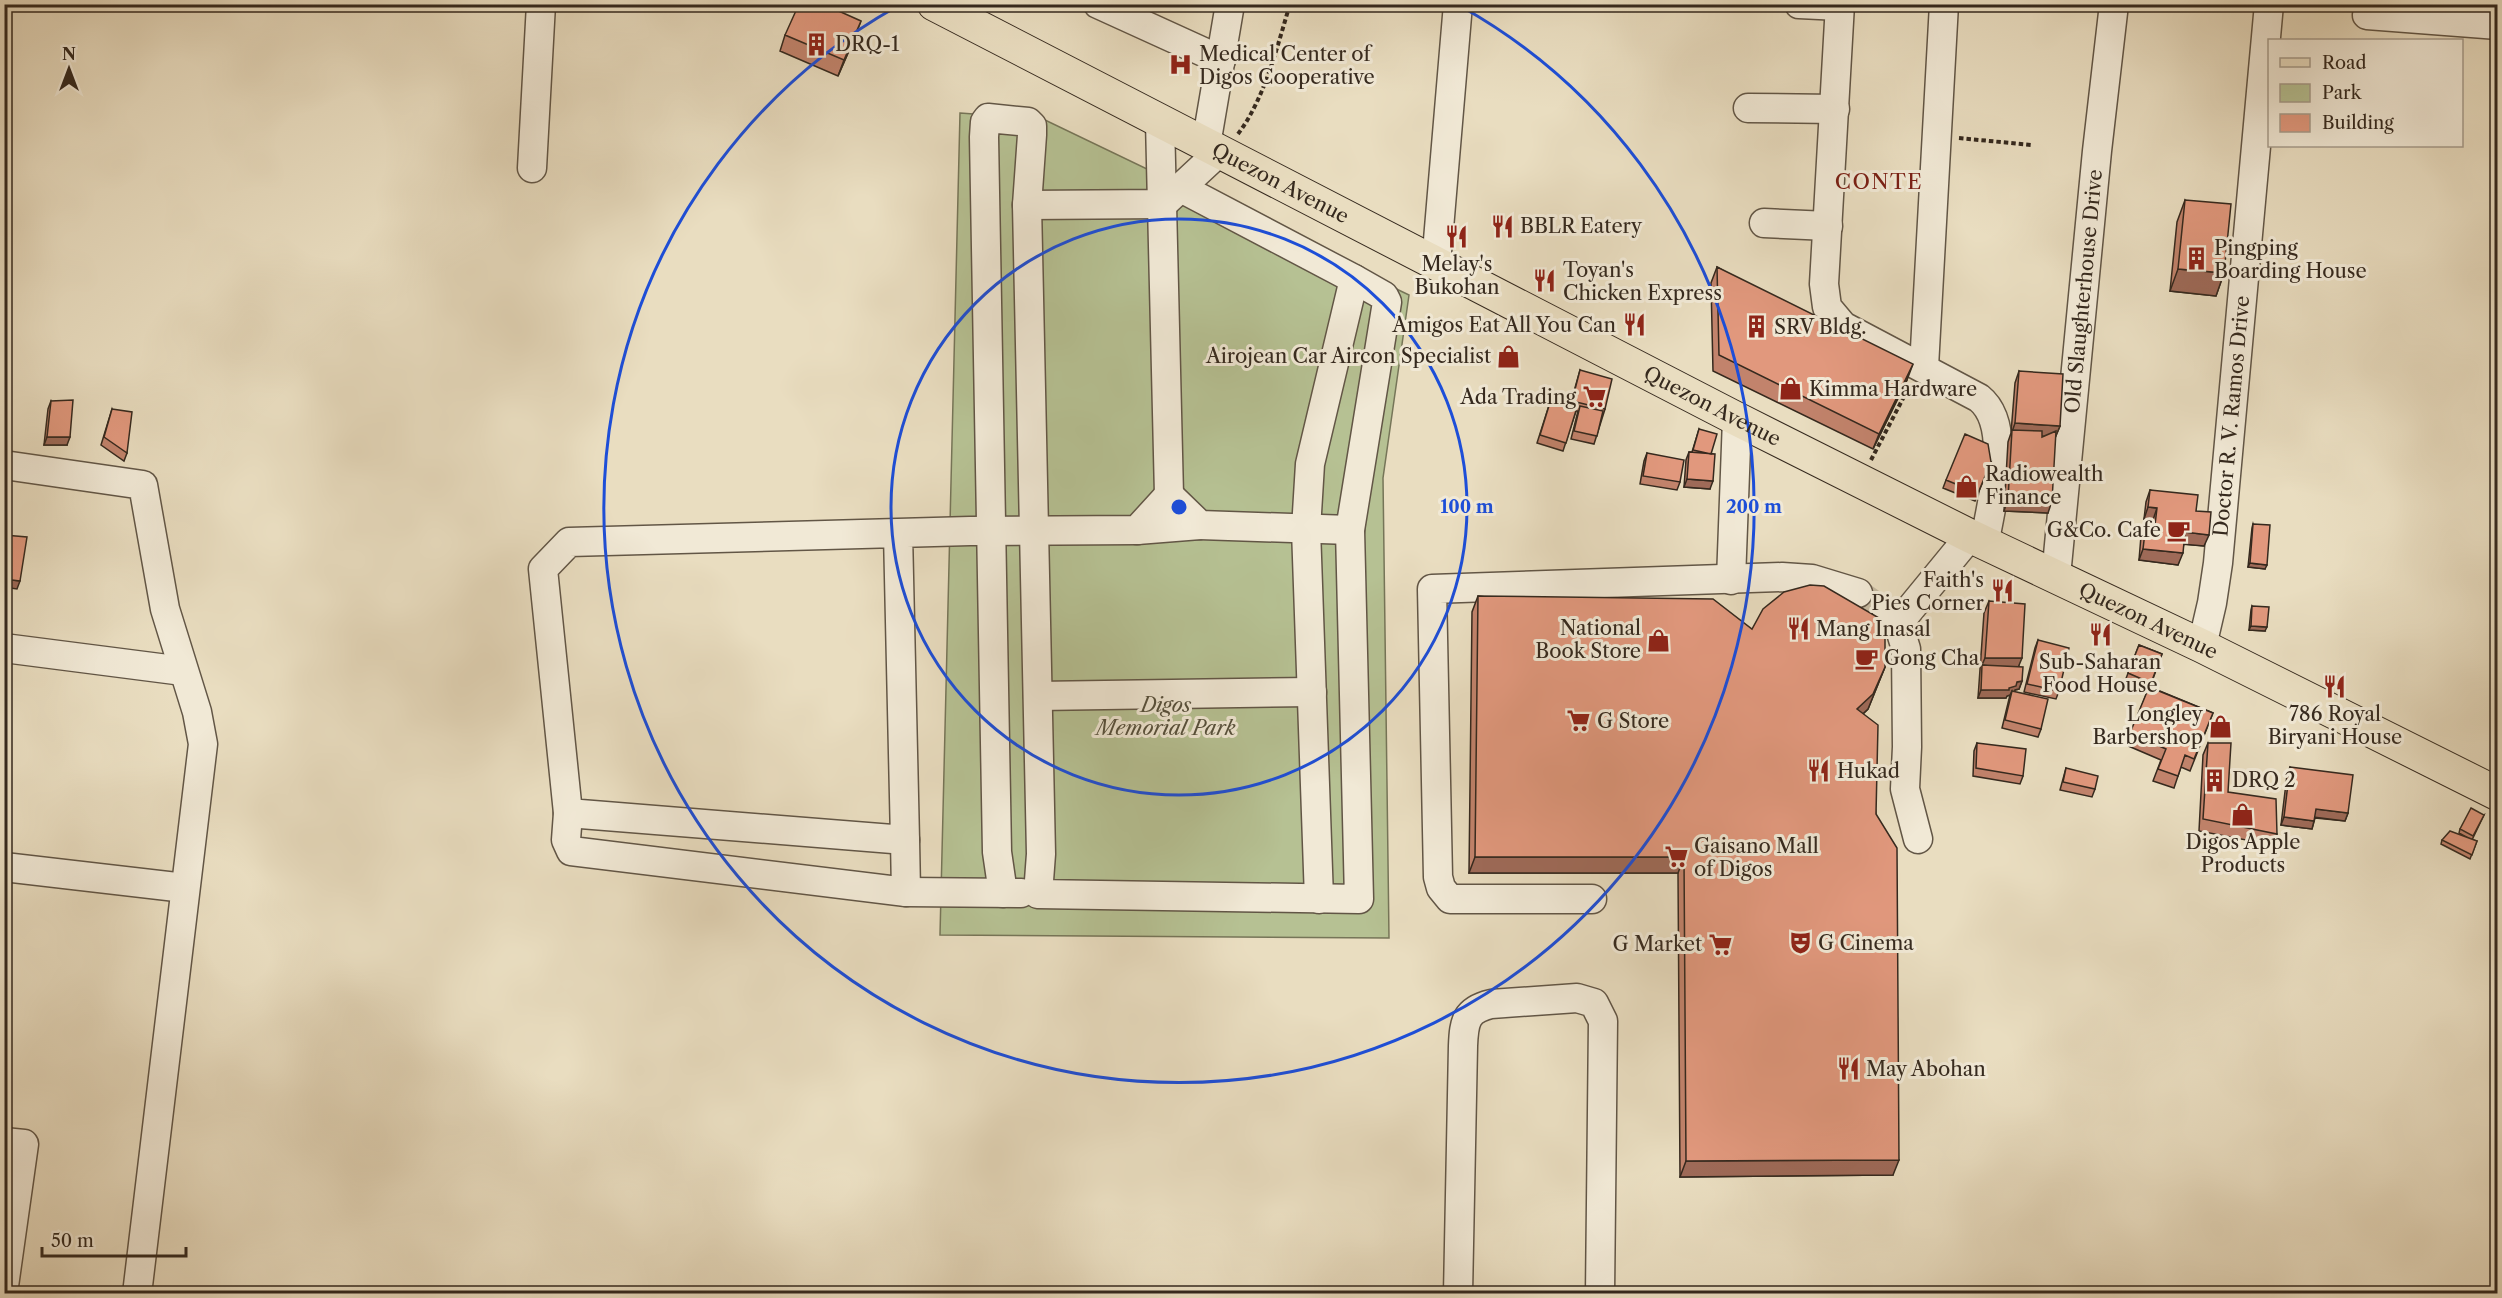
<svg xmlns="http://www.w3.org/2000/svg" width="2502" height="1298" font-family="'Libre Caslon Text',serif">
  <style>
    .green { fill: #b6c193; stroke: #767558; stroke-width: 1.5 }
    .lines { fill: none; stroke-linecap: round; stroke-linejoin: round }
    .minor-tunnel { stroke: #c5b9a0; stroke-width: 28; stroke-dasharray: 28 14; stroke-linecap: butt }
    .minor-casing { stroke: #625646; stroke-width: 31 }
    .major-casing { stroke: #35291e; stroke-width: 35 }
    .path { stroke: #35291e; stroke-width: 4; stroke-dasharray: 4.5 3; stroke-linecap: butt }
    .minor { stroke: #f1e9d6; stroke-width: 28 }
    .major { stroke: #e9ddc0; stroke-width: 33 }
    .wall { fill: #c2836c; stroke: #35291e; stroke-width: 1.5 }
    .shaded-wall { fill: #9e6a58; stroke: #35291e; stroke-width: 1.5 }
    .building { fill: #e1987d; stroke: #35291e; stroke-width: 1.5 }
    .ring { fill: none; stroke: #1d4ed8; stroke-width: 3 }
    .labels { text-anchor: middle; stroke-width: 6; stroke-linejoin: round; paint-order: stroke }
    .poi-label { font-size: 20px; fill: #35291e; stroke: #f1e9d6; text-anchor: start }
    .street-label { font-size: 20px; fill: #35291e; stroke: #f1e9d6 }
    .park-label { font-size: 20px; font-style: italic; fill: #554f3b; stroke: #f1e9d6 }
    .neighbourhood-label { font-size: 21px; letter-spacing: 1.5px; fill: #7a1f14; stroke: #f1e9d6 }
    .centre { fill: #1d4ed8; stroke: #f1e9d6; stroke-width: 3 }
    .ring-label { font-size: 18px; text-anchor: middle; font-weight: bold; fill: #1d4ed8; stroke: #f1e9d6; stroke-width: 6; stroke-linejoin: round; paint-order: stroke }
  </style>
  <rect width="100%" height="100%" fill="#e9ddc0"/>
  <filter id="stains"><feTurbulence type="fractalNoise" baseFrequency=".00333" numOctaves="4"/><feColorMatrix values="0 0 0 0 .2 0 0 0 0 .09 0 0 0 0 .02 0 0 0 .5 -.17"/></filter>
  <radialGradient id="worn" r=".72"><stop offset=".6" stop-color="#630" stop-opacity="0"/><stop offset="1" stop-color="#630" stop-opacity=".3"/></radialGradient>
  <!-- green -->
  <path class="green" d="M960 113 1043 119 1409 295 1383 478 1389 938 940 935Z"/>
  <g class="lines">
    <!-- minor-tunnel -->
    <path class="minor-tunnel" d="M1858 593 1887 614"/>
    <defs>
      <g id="minor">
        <path d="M1098 4 1221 60"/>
        <path d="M1799 4 1840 6"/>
        <path d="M1840 4 1824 284 1827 307 1843 326 1979 398C2014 426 1991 502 1985 541"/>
        <path d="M2367 15 2498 25"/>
        <path d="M1748 108 1835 109"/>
        <path d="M1160 121 1169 495"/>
        <path d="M1206 145 1230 4"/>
        <path d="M532 168 541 4"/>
        <path d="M1027 205 1163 204 1219 152"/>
        <path d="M1764 223 1828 226"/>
        <path d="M1436 264 1458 4"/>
        <path d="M1924 367 1944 4"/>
        <path d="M4 465 143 485 165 609 197 712 203 744 137 1294"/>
        <path d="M1137 530 1200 525"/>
        <path d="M898 533 905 840 568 813 543 569 569 542 970 531 1137 530 1169 495 1200 525 1350 530"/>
        <path id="s1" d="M2056 576 2097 151 2114 4"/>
        <path d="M1731 580 1737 419"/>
        <path d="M1887 614 1899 626 1906 649 1907 747 1905 789 1918 839"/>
        <path d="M1897 625 1970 536"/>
        <path id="s2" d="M2202 646 2212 603 2218 563 2269 4"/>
        <path d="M4 648 183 671"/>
        <path d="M1038 696 1312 692"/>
        <path d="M568 813 566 840 571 851 906 892 905 840"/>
        <path d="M4 867 185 888"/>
        <path d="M906 892 1021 893"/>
        <path d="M1003 893 997 852 984 137 985 122 988 118 1028 122 1032 126V135L1027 205 1041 854 1038 894 1359 899 1350 530 1387 302 1384 296 1354 279 1181 188"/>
        <path d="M1319 899 1306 529 1310 464 1354 279"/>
        <path d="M1592 899H1450L1441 888 1438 877 1432 589 1782 577 1812 579 1858 593"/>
        <path d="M4 1142 24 1144 4 1286"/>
        <path d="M1458 1294 1463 1046C1464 1021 1466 1010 1491 1004L1577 998 1594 1003 1603 1021 1600 1294"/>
      </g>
      <g id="major">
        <path id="s3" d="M934 4 1737 419 1970 536 2202 646 2498 794"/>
      </g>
    </defs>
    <!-- minor casing -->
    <use href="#minor" class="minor-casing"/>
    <!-- major casing -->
    <use href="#major" class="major-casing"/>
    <!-- path -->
    <path class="path" d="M1238 134C1265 98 1277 47 1290 4
      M1959 138 2031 145
      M1871 460 1909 387"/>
    <!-- minor -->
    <use href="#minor" class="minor"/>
    <!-- major -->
    <use href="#major" class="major"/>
  </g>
  <!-- wall -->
  <path class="wall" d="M785 35 855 37 838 76 780 51Z
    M2185 200 2224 273 2216 296 2170 291 2177 222Z
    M1717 267 1907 380 1873 449 1713 371 1711 283Z
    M1580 370 1605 409 1594 444 1571 439 1578 411H1576L1563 451 1537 443 1552 396 1571 402Z
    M2019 371 2060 426 2055 438 2048 513 2004 511 2008 442 2011 433 2015 383Z
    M51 401 67 445H44L48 409Z
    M112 409 127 453 124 461 101 445Z
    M1699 429 1711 454 1710 489 1684 487 1686 460 1689 452H1692Z
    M1647 453 1680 482 1677 490 1640 484 1644 461Z
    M1991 462 1975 501 1943 488 1946 480Z
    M2150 490 2196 511 2204 546 2184 544 2178 565 2139 560 2141 536 2146 524 2152 525 2153 520 2144 519 2146 502Z
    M2253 524 2265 569 2248 567 2252 528Z
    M1478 596 1752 629 1885 667 1868 709 1863 714 1876 814 1893 1175 1680 1177 1678 873H1469L1472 612Z
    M1989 601 2019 666 2022 681 2019 689 2015 690 2014 691 2041 729 2038 737 2002 728 2010 695 2007 696 2006 698H1978L1984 613Z
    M2252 606 2265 631 2249 630 2251 610Z
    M2038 640 2059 691 2056 699 2024 692 2035 648Z
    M2139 645 2162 654 2150 687 2213 713 2190 771 2181 767 2174 788 2153 781 2161 760 2126 745 2148 690 2125 681Z
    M1977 743 2023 776 2020 784 1973 776 1974 751Z
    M2208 743 2228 792 2277 834 2272 845 2199 831 2203 755Z
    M2290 767 2348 813 2345 821 2315 818 2312 829 2281 825 2287 775Z
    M2066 768 2095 789 2092 797 2060 790Z
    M2484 815 2472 840 2477 841 2470 859 2441 844 2442 840 2470 839 2459 833 2460 829Z"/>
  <!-- shaded-wall -->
  <path class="shaded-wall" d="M861 21 855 37 838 76 844 60Z
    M2178 269 2224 273 2216 296 2170 291Z
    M1913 364 1907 380 1873 449 1879 434Z
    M2015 423 2060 426 2055 438 2012 432Z
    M47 437H70L67 445H44Z
    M1687 479 1713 481 1710 489 1684 487Z
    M2008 499 2052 501 2048 513 2004 511Z
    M2148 507 2157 508 2153 520 2144 519Z
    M2185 532 2209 535 2204 546 2181 544Z
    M2143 549 2183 553 2178 565 2139 560Z
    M2250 563 2267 565 2265 569 2248 567Z
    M4 579 20 581 17 589 4 587Z
    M2251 626 2267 627 2265 631 2249 630Z
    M1985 658H2022L2017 670 1982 665Z
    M1885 667 1868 709 1851 725 1857 709Z
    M2022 681 2019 689 2015 690 2013 694 2012 691 2010 695 2007 696 2006 698H1978L1981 690 2009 688 2017 682Z
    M2316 809 2348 813 2345 821 2313 817Z
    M2284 817 2314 821 2312 829 2281 825Z
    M1475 857H1684L1678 873H1469Z
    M1899 1160 1893 1175 1680 1177 1686 1161Z"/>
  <!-- building -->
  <path class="building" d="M799 4H823L861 21 844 60 785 35Z
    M2185 200 2231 204 2224 273 2178 269Z
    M1717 267 1913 364 1879 434 1719 355Z
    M1580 370 1612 379 1605 409 1572 401Z
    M2019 371 2063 374 2060 426 2015 423Z
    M1552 396 1578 404 1566 443 1540 435Z
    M73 400 70 437H47L51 401Z
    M1580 406 1603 411 1597 436 1574 431Z
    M112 409 132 412 127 453 104 437Z
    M1699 429 1717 434 1711 454 1693 450Z
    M2012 430 2042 431V437L2056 431 2052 501 2008 499Z
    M1965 434 1988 444 1991 462 1978 493 1946 480Z
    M1689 452 1715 454 1713 481 1687 479Z
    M1647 453 1684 460 1680 482 1643 476Z
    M2150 490 2198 495 2196 511 2211 512 2209 535 2185 532 2183 553 2143 549 2146 524 2155 525 2157 508 2148 507Z
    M2253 524 2270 525 2267 565 2250 563Z
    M4 535 27 537 20 581 4 579Z
    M1810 585 1824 586 1879 618 1885 638V667L1873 694 1857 709 1878 725 1876 814 1897 848 1899 1160 1686 1161 1684 857H1475L1478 596 1713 599 1752 629 1763 609 1784 592Z
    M1989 601 2025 604 2022 658H1985Z
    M2252 606 2269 607 2267 627 2251 626Z
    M2038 640 2069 648 2059 691 2027 684Z
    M2139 645 2162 654 2151 683 2128 673Z
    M1982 665 2023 667 2022 681 2017 682 2016 686 2009 688V690H1981Z
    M2149 687 2213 713 2194 759 2185 755 2178 776 2158 769 2166 749 2130 733Z
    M2012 691 2048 699 2041 729 2005 720Z
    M1977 743 2026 749 2023 776 1976 768Z
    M2208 743H2231L2228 792 2276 799 2277 834 2203 819Z
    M2290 767 2353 775 2348 813 2316 809 2314 821 2284 817Z
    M2066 768 2098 776 2095 789 2063 782Z
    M2471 808 2484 815 2473 836 2460 829Z
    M2450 831 2477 841 2472 855 2442 840Z"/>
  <!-- distance rings -->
  <g class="ring">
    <circle cx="1179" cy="507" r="288"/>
    <path d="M1462 7A575 575 0 1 1 896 7"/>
  </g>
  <!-- icons -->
  <defs>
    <symbol id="building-bare" viewBox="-9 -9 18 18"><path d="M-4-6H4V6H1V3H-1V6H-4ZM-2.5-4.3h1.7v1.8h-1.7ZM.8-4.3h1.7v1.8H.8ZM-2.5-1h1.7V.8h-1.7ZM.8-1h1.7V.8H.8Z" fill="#8f2418" stroke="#f1e9d6" stroke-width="2.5" paint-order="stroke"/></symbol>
    <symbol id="hospital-bare" viewBox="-9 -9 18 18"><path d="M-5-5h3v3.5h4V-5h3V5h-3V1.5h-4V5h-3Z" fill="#8f2418" stroke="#f1e9d6" stroke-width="2.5" paint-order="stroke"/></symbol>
    <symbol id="restaurant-bare" viewBox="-9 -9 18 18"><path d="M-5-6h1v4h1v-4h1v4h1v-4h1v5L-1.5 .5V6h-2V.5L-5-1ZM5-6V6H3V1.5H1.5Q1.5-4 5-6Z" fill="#8f2418" stroke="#f1e9d6" stroke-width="2.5" paint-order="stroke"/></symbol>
    <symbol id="shop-bare" viewBox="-9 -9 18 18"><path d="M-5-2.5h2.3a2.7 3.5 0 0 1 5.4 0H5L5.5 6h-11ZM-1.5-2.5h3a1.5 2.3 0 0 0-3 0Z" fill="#8f2418" stroke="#f1e9d6" stroke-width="2.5" paint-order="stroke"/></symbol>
    <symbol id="supermarket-bare" viewBox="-9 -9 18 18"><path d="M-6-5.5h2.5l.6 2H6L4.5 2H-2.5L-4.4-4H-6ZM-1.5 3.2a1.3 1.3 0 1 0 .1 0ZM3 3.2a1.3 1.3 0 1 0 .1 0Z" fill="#8f2418" stroke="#f1e9d6" stroke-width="2.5" paint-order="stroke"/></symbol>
    <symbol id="cafe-bare" viewBox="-9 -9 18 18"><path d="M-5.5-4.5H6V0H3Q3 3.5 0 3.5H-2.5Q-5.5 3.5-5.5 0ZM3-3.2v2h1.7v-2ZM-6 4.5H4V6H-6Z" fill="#8f2418" stroke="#f1e9d6" stroke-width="2.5" paint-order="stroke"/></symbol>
    <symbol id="theatre-bare" viewBox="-9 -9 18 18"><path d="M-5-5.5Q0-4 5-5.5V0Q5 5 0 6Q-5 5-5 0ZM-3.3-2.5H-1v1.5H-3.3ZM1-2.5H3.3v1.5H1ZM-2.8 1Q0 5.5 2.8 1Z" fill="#8f2418" stroke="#f1e9d6" stroke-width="2.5" paint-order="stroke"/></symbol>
  </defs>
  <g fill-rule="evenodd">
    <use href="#building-bare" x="800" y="28" width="33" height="33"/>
    <use href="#hospital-bare" x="1164" y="48" width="33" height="33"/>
    <use href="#restaurant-bare" x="1486" y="210" width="33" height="33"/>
    <use href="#restaurant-bare" x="1440" y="220" width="33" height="33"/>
    <use href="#building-bare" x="2180" y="242" width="33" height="33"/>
    <use href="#restaurant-bare" x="1528" y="264" width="33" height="33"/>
    <use href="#restaurant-bare" x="1618" y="308" width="33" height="33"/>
    <use href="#building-bare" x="1740" y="310" width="33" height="33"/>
    <use href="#shop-bare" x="1492" y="340" width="33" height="33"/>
    <use href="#shop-bare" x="1774" y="372" width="33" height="33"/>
    <use href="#supermarket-bare" x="1578" y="380" width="33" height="33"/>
    <use href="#shop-bare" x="1950" y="470" width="33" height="33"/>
    <use href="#cafe-bare" x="2162" y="514" width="33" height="33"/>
    <use href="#restaurant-bare" x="1986" y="574" width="33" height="33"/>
    <use href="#restaurant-bare" x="1782" y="612" width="33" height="33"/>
    <use href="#restaurant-bare" x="2084" y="618" width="33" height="33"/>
    <use href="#shop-bare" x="1642" y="624" width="33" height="33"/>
    <use href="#cafe-bare" x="1850" y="642" width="33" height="33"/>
    <use href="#restaurant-bare" x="2318" y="670" width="33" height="33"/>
    <use href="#supermarket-bare" x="1562" y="704" width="33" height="33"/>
    <use href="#shop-bare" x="2204" y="710" width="33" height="33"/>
    <use href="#restaurant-bare" x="1802" y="754" width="33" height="33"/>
    <use href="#building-bare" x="2198" y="764" width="33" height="33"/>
    <use href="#shop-bare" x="2226" y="798" width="33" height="33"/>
    <use href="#supermarket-bare" x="1660" y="840" width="33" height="33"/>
    <use href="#theatre-bare" x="1784" y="926" width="33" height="33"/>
    <use href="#supermarket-bare" x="1704" y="928" width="33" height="33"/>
    <use href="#restaurant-bare" x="1832" y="1052" width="33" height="33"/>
  </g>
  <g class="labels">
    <!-- poi labels -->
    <g class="poi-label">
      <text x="835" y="51">DRQ-1</text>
      <text x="1199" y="61">Medical Center of<tspan x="1199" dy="23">Digos Cooperative</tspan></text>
      <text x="1520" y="233">BBLR Eatery</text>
      <text x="2214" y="255">Pingping<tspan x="2214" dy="23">Boarding House</tspan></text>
      <text x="1457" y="271" text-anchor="middle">Melay's<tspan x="1457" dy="23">Bukohan</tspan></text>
      <text x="1563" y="277">Toyan's<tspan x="1563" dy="23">Chicken Express</tspan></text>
      <text x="1616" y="332" text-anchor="end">Amigos Eat All You Can</text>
      <text x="1774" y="334">SRV Bldg.</text>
      <text x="1491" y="363" text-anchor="end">Airojean Car Aircon Specialist</text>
      <text x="1809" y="396">Kimma Hardware</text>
      <text x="1576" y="404" text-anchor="end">Ada Trading</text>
      <text x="1985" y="481">Radiowealth<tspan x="1985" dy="23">Finance</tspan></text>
      <text x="2161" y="537" text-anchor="end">G&amp;Co. Cafe</text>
      <text x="1984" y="587" text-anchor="end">Faith's<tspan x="1984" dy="23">Pies Corner</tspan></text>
      <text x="1641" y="635" text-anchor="end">National<tspan x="1641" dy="23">Book Store</tspan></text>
      <text x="1816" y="636">Mang Inasal</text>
      <text x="1884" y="665">Gong Cha</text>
      <text x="2100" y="669" text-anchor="middle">Sub-Saharan<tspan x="2100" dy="23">Food House</tspan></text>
      <text x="2203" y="721" text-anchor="end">Longley<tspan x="2203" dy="23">Barbershop</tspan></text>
      <text x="2335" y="721" text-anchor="middle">786 Royal<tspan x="2335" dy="23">Biryani House</tspan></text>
      <text x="1597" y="728">G Store</text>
      <text x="1837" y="778">Hukad</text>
      <text x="2232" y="787">DRQ 2</text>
      <text x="2243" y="849" text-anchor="middle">Digos Apple<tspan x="2243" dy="23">Products</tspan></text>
      <text x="1694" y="853">Gaisano Mall<tspan x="1694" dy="23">of Digos</tspan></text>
      <text x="1818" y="950">G Cinema</text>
      <text x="1702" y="951" text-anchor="end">G Market</text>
      <text x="1866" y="1076">May Abohan</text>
    </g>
    <!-- street labels -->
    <g class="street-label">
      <text dy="7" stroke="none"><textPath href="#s3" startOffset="390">Quezon Avenue</textPath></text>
      <text dy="7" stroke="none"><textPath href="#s1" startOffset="286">Old Slaughterhouse Drive</textPath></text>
      <text dy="7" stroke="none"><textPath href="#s3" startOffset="876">Quezon Avenue</textPath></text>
      <text dy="7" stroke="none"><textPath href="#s2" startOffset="232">Doctor R. V. Ramos Drive</textPath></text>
      <text dy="7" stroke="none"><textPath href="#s3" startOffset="1362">Quezon Avenue</textPath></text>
    </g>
    <!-- park labels -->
    <g class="park-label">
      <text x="1166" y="712">Digos<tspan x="1166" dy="23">Memorial Park</tspan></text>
    </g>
    <!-- neighbourhood labels -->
    <g class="neighbourhood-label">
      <text x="1879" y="189">CONTE</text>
    </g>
  </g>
  <circle cx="1179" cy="507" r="9" class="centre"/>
  <g class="ring-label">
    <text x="1467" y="513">100 m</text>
    <text x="1754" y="513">200 m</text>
  </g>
  <!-- margin -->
  <rect width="2502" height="1298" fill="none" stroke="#e9ddc0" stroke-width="24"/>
  <rect x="6" y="6" width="2490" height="1286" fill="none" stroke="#35291e" stroke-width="3"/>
  <rect x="12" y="12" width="2478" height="1274" fill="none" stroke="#35291e" stroke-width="1.5"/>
  <!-- legend -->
  <rect x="2268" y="39" width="195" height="108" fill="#f1e9d6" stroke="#a69c8c" stroke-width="1.5"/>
  <rect x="2280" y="58" width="30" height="9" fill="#e9ddc0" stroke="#a69c8c" stroke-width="1.5"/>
  <text x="2322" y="69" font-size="18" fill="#35291e">Road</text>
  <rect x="2280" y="84" width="30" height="18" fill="#b6c193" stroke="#a69c8c" stroke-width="1.5"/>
  <text x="2322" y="99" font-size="18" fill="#35291e">Park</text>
  <rect x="2280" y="114" width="30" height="18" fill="#e1987d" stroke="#a69c8c" stroke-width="1.5"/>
  <text x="2322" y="129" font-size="18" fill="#35291e">Building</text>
  <!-- north arrow -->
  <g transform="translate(69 69)" stroke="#f1e9d6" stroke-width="4.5" paint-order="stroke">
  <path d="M0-4.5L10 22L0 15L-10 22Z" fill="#35291e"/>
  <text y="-9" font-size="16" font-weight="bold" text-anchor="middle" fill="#35291e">N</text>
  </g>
  <!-- scale -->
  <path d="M42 1247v9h144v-9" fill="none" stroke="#35291e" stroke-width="3"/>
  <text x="51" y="1247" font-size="18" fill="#35291e" stroke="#f1e9d6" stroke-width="4.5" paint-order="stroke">50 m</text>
  <rect width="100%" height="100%" filter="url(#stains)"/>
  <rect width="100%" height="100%" fill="url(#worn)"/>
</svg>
